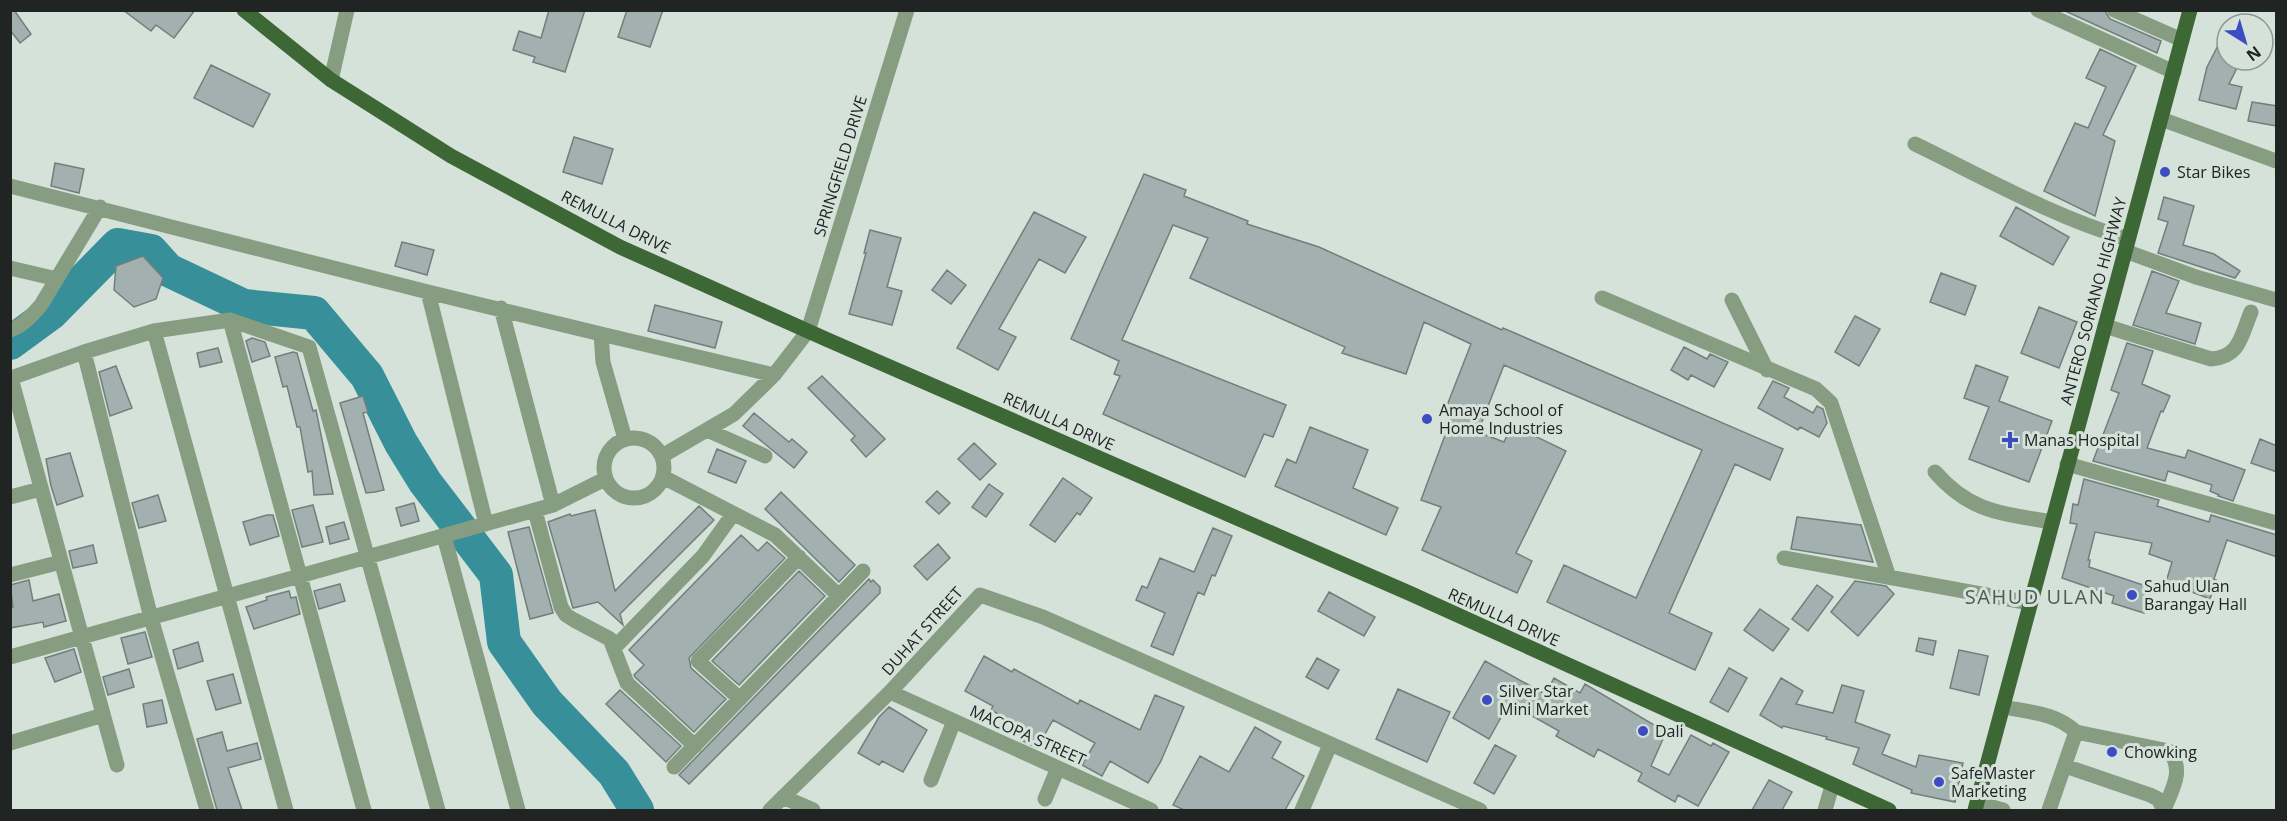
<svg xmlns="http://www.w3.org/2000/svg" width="2287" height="821" font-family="'Open Sans',sans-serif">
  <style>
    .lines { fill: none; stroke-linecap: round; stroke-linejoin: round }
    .river { stroke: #368f99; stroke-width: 34 }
    .building { fill: #a2b1af; stroke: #717f7c; stroke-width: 1.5 }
    .minor { stroke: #879d82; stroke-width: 15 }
    .major { stroke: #3d6735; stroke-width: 15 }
    .poi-dot { fill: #3b4dc0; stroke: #d5e2da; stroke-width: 2 }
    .labels { text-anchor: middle; stroke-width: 6; stroke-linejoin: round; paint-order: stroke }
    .street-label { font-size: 16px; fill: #202523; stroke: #d5e2da }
    .poi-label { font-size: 16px; fill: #202523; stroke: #d5e2da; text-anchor: start }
    .quarter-label { font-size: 20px; letter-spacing: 1.5px; fill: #505b55; stroke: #d5e2da }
  </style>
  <rect width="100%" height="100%" fill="#d5e2da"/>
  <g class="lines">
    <!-- river -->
    <path class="river" d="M10 343 51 313 118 245 151 251 168 270 244 306 314 313 367 376 401 443 425 482 496 575 504 642 547 703 614 773 637 810"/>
  </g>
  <!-- building -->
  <path class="building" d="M10 10H14L31 34 20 43 10 30Z
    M123 10H195L174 38 156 25 151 31Z
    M549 10H585L565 72 533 62 535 57 513 50 519 31 541 38Z
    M627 10H663L650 47 618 37Z
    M2063 10H2104L2110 19 2161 41 2157 53Z
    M2227 28V60H2241L2229 84 2242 87 2236 109 2199 100 2207 67Z
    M2100 49 2136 66 2103 135 2115 141 2095 216 2044 191 2075 123 2088 128 2106 87 2086 78Z
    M211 65 270 94 253 127 194 98Z
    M2252 102 2277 106V126L2248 121Z
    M574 137 613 149 602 184 563 172Z
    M55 163 84 169 79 193 51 186Z
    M1144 174 1186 190 1184 196 1248 221 1247 224 1319 247 1502 330 1503 328 1783 449 1770 480 1735 464 1669 613 1712 633 1695 670 1547 602 1564 565 1636 598 1702 450 1504 365 1478 432 1504 442 1512 425 1566 451 1516 553 1532 561 1517 593 1422 550 1441 507 1421 500 1454 411 1446 408 1471 344 1424 322 1406 374 1342 353 1345 347 1190 278 1208 238 1173 225 1122 340 1286 405 1273 437 1264 434 1245 477 1103 414 1120 376 1114 374 1119 361 1071 339Z
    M2164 197 2194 206 2183 245 2214 254 2240 271 2235 278 2158 253 2168 222 2158 219Z
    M2016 207 2069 237 2053 265 2000 236Z
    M1034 212 1086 237 1065 273 1039 259 999 329 1016 337 998 370 957 348Z
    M870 230 901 238 887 287 902 291 892 325 849 314 866 253H864Z
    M402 242 434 250 427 275 395 266Z
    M143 256 163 278 156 299 134 307 114 290 116 266Z
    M947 270 966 285 951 304 932 290Z
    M2152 271 2179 281 2166 313 2201 323 2195 344 2133 325Z
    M1941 273 1976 286 1965 315 1930 302Z
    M655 305 722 322 715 348 648 331Z
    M2039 307 2077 322 2059 368 2021 353Z
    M1855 316 1880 329 1859 366 1835 352Z
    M252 338 265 342 270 356 252 362 246 341Z
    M2127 343 2153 351 2142 384 2170 396 2163 412 2161 411 2147 448 2185 458 2188 450 2245 470 2233 501 2218 496 2219 495 2210 491 2212 485 2168 471 2165 481 2093 461 2119 393 2111 390Z
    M1684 347 1707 359 1710 354 1728 362 1714 387 1691 375 1688 380 1671 370Z
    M218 348 222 362 200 367 197 353Z
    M293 352 297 353 313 411 316 410 333 494 314 495 312 471 308 472 300 427H297L287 386 283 387 275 357Z
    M1976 365 2008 377 1999 401 2052 421 2029 482 1969 459 1989 407 1964 398Z
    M116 366 132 408 110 416 99 372Z
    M822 376 885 439 866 457 851 440 855 436 808 388Z
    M1773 381 1789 388 1784 397 1813 413 1817 406 1823 409 1827 423 1819 437 1800 427 1798 430 1758 408Z
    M363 396 368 412 363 413 384 490 375 492 366 493 340 403Z
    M754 413 789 442 792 439 807 452 794 468 743 426Z
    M1310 427 1368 450 1353 488 1398 508 1386 535 1275 486 1287 459 1296 463Z
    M2260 439 2277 446V472L2251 463Z
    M974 443 996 464 980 480 958 459Z
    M717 449 746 461 736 483 708 472Z
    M70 453 83 496 57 505 51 486 46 459Z
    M1063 478 1092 498 1080 515 1077 513 1055 542 1030 525Z
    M2084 479 2159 500 2157 506 2209 522 2211 515 2277 535V557L2227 540 2214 579 2216 580 2210 599 2166 582 2172 562 2149 554 2152 543 2095 532 2088 560H2090L2089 567 2152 588 2144 613 2112 603 2114 596 2062 578 2077 524 2070 523 2073 504 2078 505Z
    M989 484 1003 494 986 517 972 507Z
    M937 491 950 503 939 514 926 502Z
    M781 492 855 565 839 582 765 509Z
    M158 495 166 521 139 528 132 503Z
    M414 503 419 521 401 526 396 508Z
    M313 505 323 542 302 547 292 510Z
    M699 506 714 520 620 614 623 625 598 602 573 608 548 522 570 514 571 516 595 510 615 591Z
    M267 515H273L279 536 250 545 243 522Z
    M1797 517 1861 525 1873 562 1791 549Z
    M344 522 349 539 330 544 326 527Z
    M529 527 553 613 530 619 508 532Z
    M1213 528 1232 536 1215 576 1212 575 1204 595 1198 592 1173 655 1151 646 1165 613 1136 600 1142 586 1147 588 1160 558 1194 572Z
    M741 535 758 551 767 542 785 558 689 658 691 668 726 699 694 732 635 677 634 675 644 665 629 650Z
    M938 544 950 558 927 580 914 566Z
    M93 545 97 563 73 568 69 551Z
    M799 571 825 596 739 685 712 661Z
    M869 579 871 582 873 580 880 587V593L689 784 679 775Z
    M29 580 33 601 59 594 66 621 44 627 43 622 10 628V608L13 607 10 585Z
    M1855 581 1886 586 1894 594 1858 636 1831 612Z
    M340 584 345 601 319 609 314 591Z
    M1817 585 1833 597 1808 631 1792 619Z
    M289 591 291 598 296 597 300 614 254 629 246 607 267 600 266 597Z
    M1329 592 1375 617 1364 636 1318 611Z
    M1760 609 1789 629 1773 651 1744 630Z
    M145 632 152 657 128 664 121 638Z
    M1919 638 1936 641 1933 655 1916 651Z
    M198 642 203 661 178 669 173 650Z
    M74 649 81 672 55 682 45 658Z
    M1959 650 1988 656 1979 695 1950 688Z
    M984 656 1012 672 1014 669 1078 704 1080 700 1140 730 1155 695 1184 707 1161 761 1148 783 1110 761 1102 776 1082 765 1095 743 1053 720 1037 748 1019 739 1025 729 991 710 993 706 965 691Z
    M1317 658 1339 670 1328 689 1306 677Z
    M1485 661 1545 694 1554 678 1580 693 1585 684 1666 732 1651 766 1669 775 1691 735 1711 746 1713 743 1729 752 1698 806 1678 795 1675 802 1638 781 1642 773 1598 749 1594 757 1556 736 1559 731 1509 703 1489 739 1453 718Z
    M1729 668 1747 678 1728 712 1710 702Z
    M129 669 134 687 108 695 103 677Z
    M233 674 241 703 216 710 207 681Z
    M1781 678 1803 691 1796 704 1833 713 1842 685 1864 691 1855 722 1890 735 1882 754 1916 767 1919 755 1963 763 1955 802 1911 793 1912 790 1853 764 1859 748 1826 739 1827 737 1783 726 1782 728 1760 715Z
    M1398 689 1450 712 1427 762 1376 739Z
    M620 690 681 746 666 762 606 704Z
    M162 700 167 723 147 727 143 704Z
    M889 707 927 730 903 772 882 761 879 765 858 753 879 717Z
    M1255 727 1281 742 1272 758 1304 776 1285 810H1184L1173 805 1200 756 1229 772Z
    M222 732 227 751 257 743 261 759 228 768 242 810H217L197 739Z
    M1495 745 1516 756 1494 794 1474 783Z
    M1769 780 1792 792 1782 810H1752Z"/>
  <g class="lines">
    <!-- minor -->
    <path class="minor" d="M2038 10 2174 72
      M2114 10 2182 40
      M331 80 347 10
      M2161 119 2276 161
      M1915 144C1985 178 2054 217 2128 239
      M10 186 428 292 601 334 603 362 625 439
      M2125 251 2196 277 2276 300
      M10 268 57 279
      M428 292 486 524
      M1602 298 1816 389 1831 403 1889 577
      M1732 300 1767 370
      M501 308 553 505
      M230 320 364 810
      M2105 326 2211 359C2240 357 2241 336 2251 312
      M10 330C23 326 32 315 41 305L100 207
      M154 331 286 810
      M601 334 774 375
      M84 352 151 618 207 810
      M707 430 765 456
      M604 468a30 30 0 1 1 60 0a30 30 0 1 1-60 0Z
      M662 456 734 414 774 375 808 331 907 10
      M2067 464 2276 523
      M1935 472C1971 513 2001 513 2052 522
      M663 477 775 535 839 596
      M10 497 41 489
      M535 511 561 607 566 615 574 620 610 639 627 683 695 746
      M444 536 518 810
      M1784 558 2030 603
      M10 575 61 562
      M614 648 703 556 733 514
      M10 657 553 505 605 479
      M890 692 1151 810
      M740 699 698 661 799 557
      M2003 707C2029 712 2056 713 2076 732L2049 810
      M2076 732 2169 751C2185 770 2172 789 2164 810
      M10 743 103 715
      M117 765 11 378 84 352 154 331 230 320 309 347 438 810
      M2065 766 2150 795 2158 799 2164 810
      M674 767 863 571
      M931 780 954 721
      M783 797 813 810
      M1045 799 1058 768
      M1978 803 2003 810
      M770 810 890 692 980 595 1043 617 1480 810
      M1302 810 1330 745
      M1825 810 1832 786"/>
    <!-- major -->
    <path class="major" d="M244 10 331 80 451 156 620 247 828 340 1409 593 1889 810
      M1975 810 2190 10"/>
  </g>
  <!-- markers -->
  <g class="poi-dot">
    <circle cx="2165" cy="172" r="6"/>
    <circle cx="1427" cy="419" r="6"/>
    <path d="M2007 431h6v6h6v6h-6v6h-6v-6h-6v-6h6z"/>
    <circle cx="2132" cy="595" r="6"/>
    <circle cx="1487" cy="700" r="6"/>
    <circle cx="1643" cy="731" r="6"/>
    <circle cx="2112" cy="752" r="6"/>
    <circle cx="1939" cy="782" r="6"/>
  </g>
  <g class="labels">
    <!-- street labels -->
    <g class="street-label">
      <text transform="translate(840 166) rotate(-73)" y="6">SPRINGFIELD DRIVE</text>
      <text transform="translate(616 222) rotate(27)" y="6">REMULLA DRIVE</text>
      <text transform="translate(2093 301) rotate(-75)" y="6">ANTERO SORIANO HIGHWAY</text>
      <text transform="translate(1059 421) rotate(24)" y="6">REMULLA DRIVE</text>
      <text transform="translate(1504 617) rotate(24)" y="6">REMULLA DRIVE</text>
      <text transform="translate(922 631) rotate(-48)" y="6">DUHAT STREET</text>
      <text transform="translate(1028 735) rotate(24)" y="6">MACOPA STREET</text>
    </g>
    <!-- poi labels -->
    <g class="poi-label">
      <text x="2177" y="178">Star Bikes</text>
      <text x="1439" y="416">Amaya School of<tspan x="1439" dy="18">Home Industries</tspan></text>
      <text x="2024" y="446">Manas Hospital</text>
      <text x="2144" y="592">Sahud Ulan<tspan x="2144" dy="18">Barangay Hall</tspan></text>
      <text x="1499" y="697">Silver Star<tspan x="1499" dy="18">Mini Market</tspan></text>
      <text x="1655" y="737">Dali</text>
      <text x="2124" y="758">Chowking</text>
      <text x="1951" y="779">SafeMaster<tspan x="1951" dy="18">Marketing</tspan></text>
    </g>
    <!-- quarter labels -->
    <g class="quarter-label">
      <text x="2035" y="604">SAHUD ULAN</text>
    </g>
  </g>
  <!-- border -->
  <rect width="2287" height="821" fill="none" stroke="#202523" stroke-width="24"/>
  <!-- north arrow -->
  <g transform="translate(2245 42) rotate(143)"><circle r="28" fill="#d5e2da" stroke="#8d9691" stroke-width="1.5"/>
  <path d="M0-4.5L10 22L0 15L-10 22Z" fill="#3b4dc0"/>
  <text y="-9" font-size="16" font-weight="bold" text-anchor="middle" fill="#202523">N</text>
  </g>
</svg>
